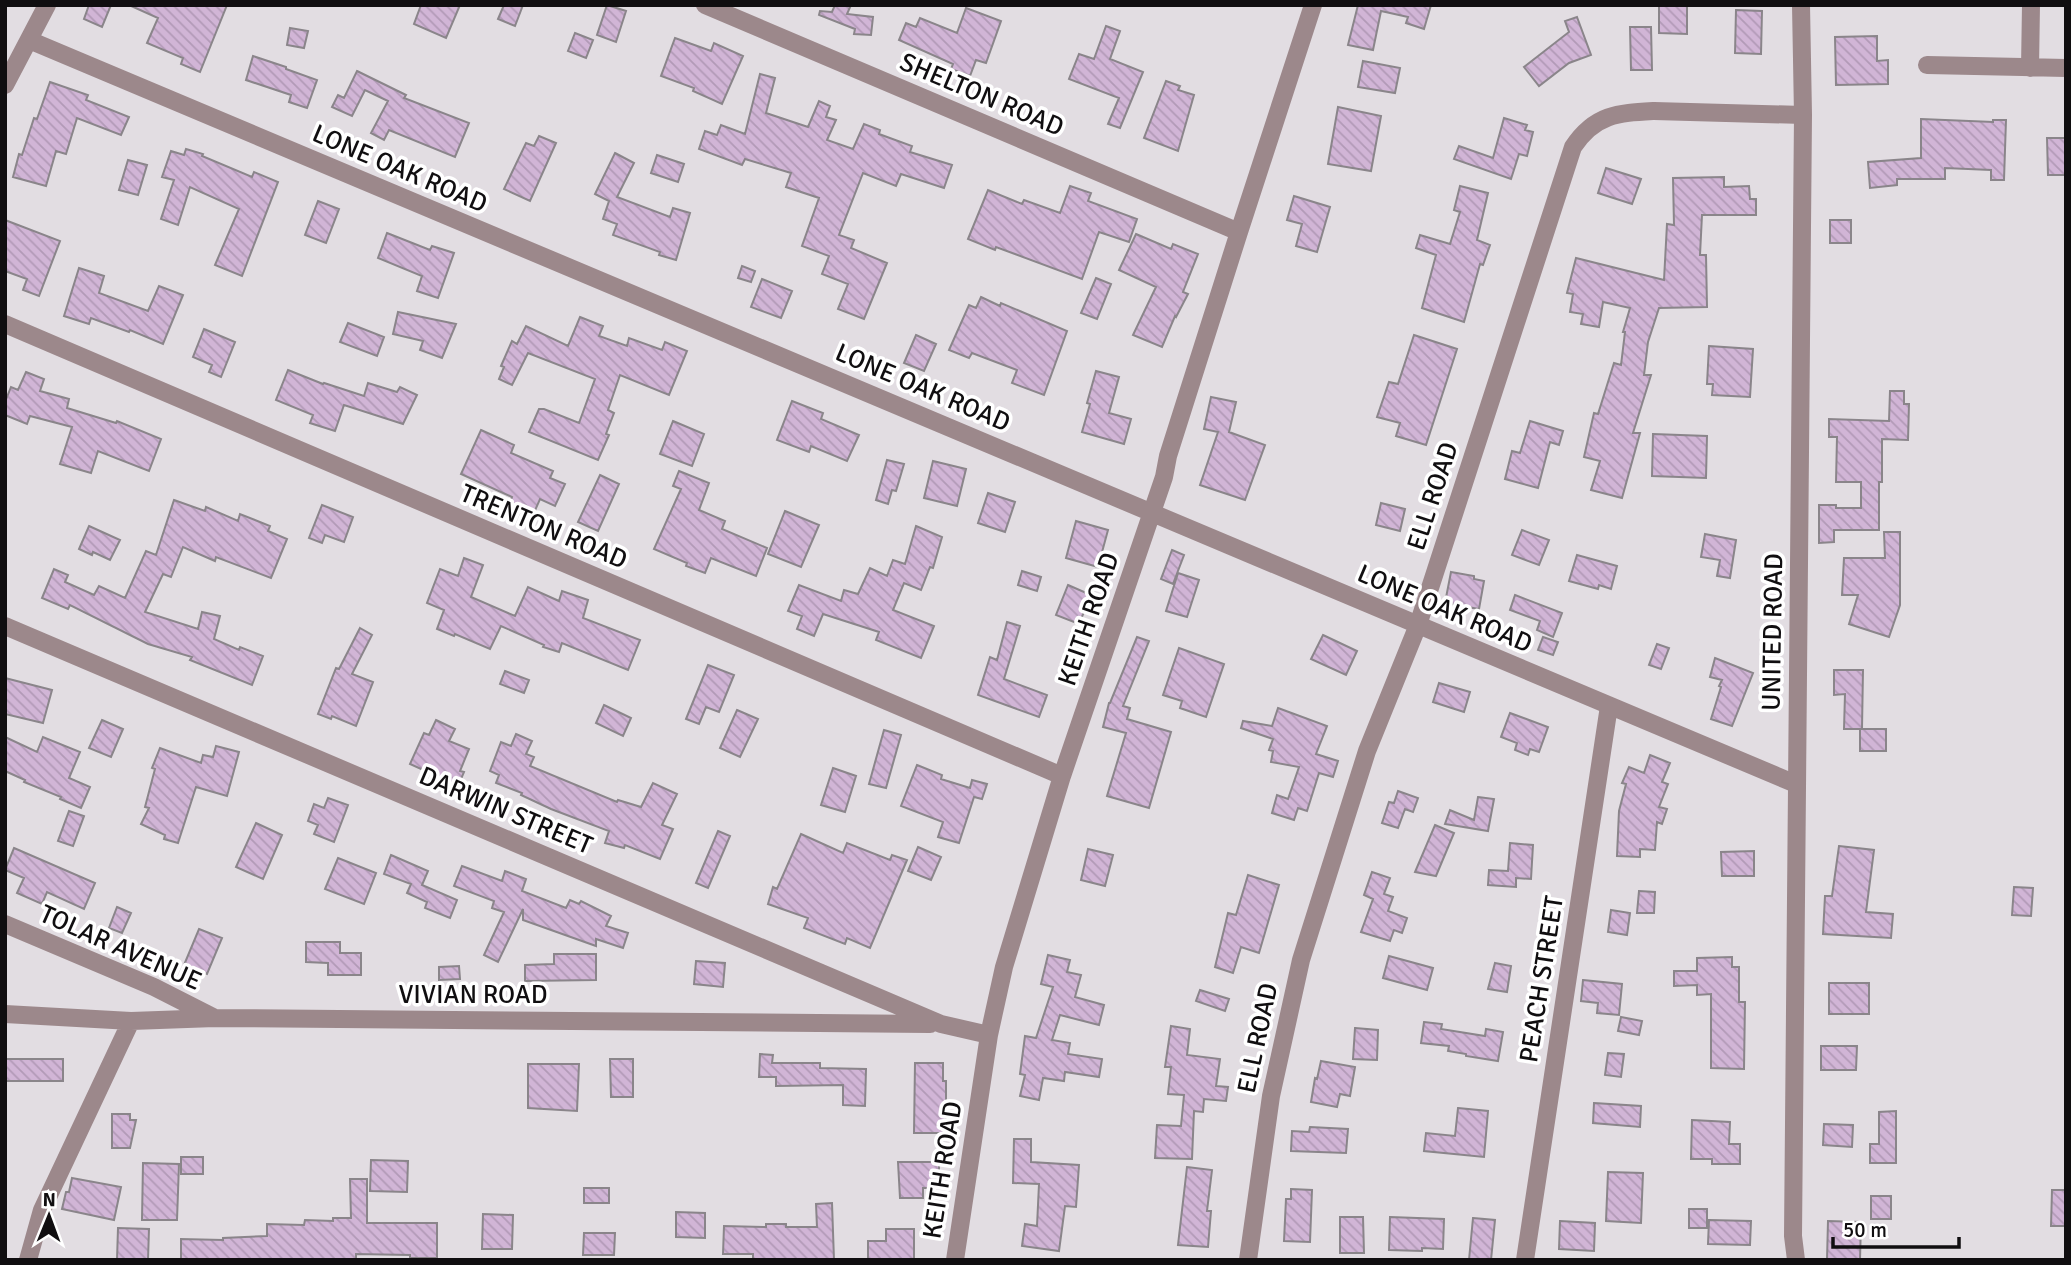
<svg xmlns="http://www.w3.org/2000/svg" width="2071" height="1265" font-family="Signika,sans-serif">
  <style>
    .building { fill: url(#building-back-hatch); stroke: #8a858a; stroke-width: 2 }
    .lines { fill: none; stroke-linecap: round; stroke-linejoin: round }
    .minor { stroke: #9c888b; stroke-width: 18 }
    .labels { text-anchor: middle; stroke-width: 7; stroke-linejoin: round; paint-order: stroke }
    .street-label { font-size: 26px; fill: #100e10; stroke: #fff }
  </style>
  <defs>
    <pattern id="building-back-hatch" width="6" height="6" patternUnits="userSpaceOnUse" patternTransform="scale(1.75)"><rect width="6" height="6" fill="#d1b5d6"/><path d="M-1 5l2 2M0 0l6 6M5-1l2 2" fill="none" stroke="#b29ab7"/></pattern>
  </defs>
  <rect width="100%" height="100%" fill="#e2dde2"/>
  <!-- building -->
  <path class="building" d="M89 5H111L102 27 84 19Z
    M129 5H227L200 72 181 64 183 58 147 43 158 18Z
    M421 5H460L446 38 414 24Z
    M504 5H523L515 26 498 19Z
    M607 5 626 11 616 42 597 35Z
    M835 5H851L847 14 873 17 871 35 854 34 855 29 819 15 820 11 832 12Z
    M1358 5H1431L1424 29 1406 23 1408 17 1381 11 1373 50 1348 45Z
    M1659 5H1687V34L1659 33Z
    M966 8 1001 21 986 63 976 60 970 76 951 69 953 64 899 40 906 23 916 27 920 18 957 33Z
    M1736 10 1762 11 1761 54 1735 53Z
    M1577 17 1591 55 1569 63 1539 86 1524 67 1569 32 1565 21Z
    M1106 26 1120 31 1110 59 1143 72 1120 128 1108 124 1119 98 1069 79 1079 54 1094 59Z
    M1630 27H1651L1652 70H1631Z
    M290 28 308 31 304 48 287 45Z
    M575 33 593 40 586 58 568 51Z
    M1877 36V61L1888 60V84L1836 85 1835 37Z
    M675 38 711 51 714 43 743 56 722 104 693 91 694 88 661 76Z
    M253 56 286 67V69L317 80 307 108 289 102 291 95 246 80Z
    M1363 61 1400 68 1395 93 1358 87Z
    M357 71 406 95 404 98 469 123 455 157 389 130 384 140 371 133 388 101 365 90 352 116 332 107 338 95 344 98Z
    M760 74 775 78 766 113 808 127 819 101 830 106 826 117 836 120 827 140 853 149 864 124 880 130 879 134 912 146 910 152 952 165 944 188 901 174 896 186 863 173 839 235 854 240 851 248 887 263 864 319 838 309 848 284 822 274 829 256 802 246 819 198 786 187 791 173 745 159 742 165 699 149 705 131 717 135 721 125 745 134Z
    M1166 81 1180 86 1178 90 1194 95 1178 151 1144 138Z
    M50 82 88 95 86 100 129 117 121 135 77 118 66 154 56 151 46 186 13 177 19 154 22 155 34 118 37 119Z
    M1338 107 1381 116 1371 171 1328 164Z
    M1504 118 1527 125 1525 130 1533 132 1527 156 1519 154 1511 179 1454 159 1459 146 1493 158Z
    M1921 119 1993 122V120H2006L2004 180H1991V170L1945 168V179H1897V185L1870 188 1868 162 1921 158Z
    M539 136 556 143 530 201 504 189 526 143 534 146Z
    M2047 138H2065V175H2048Z
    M186 149 203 154 202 156 252 177 254 172 278 182 242 276 215 265 239 209 190 187 178 225 161 219 174 180 162 177 171 151 184 155Z
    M615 153 634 163 617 197 670 217 673 208 690 213 676 260 659 255 660 252 613 235 617 224 603 219 609 201 595 194Z
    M657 155 684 164 678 182 651 173Z
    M128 160 147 165 138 195 119 190Z
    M1606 168 1641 179 1632 204 1598 193Z
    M1724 177V187L1749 186 1750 199H1756V215H1702L1700 255H1706L1707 307 1659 308 1648 342 1644 375H1651L1633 433H1640L1622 498 1591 490 1600 461 1584 457 1594 413 1598 414 1614 363 1621 365 1625 332H1623L1630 308 1603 302 1599 327 1581 324 1583 314 1570 312 1573 294 1567 293 1576 258 1664 280 1667 224 1674 225 1673 178Z
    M1070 186 1091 193 1088 201 1137 219 1129 242 1099 232 1082 279 996 247 995 250 968 239 988 190 1022 204 1024 200 1060 213Z
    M1460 186 1488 193 1477 240 1490 245 1483 265 1480 264 1464 322 1422 308 1436 255 1416 248 1420 235 1450 244 1460 212 1454 210Z
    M1294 196 1330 207 1317 252 1296 246 1302 224 1287 220Z
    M318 201 339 209 326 243 305 235Z
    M5 220 60 241 39 296 23 290 27 279 5 271Z
    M1830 220H1851V243H1830Z
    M387 233 430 250 432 246 454 253 438 298 417 291 422 276 378 258Z
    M1136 234 1171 249 1173 244 1198 254 1183 292 1188 294 1176 317 1175 316 1162 347 1133 335 1156 287 1119 270Z
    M742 266 755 271 751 282 738 278Z
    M79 268 104 276 99 293 148 311 159 286 183 295 163 344 130 330 129 332 91 318 89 324 64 316Z
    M1096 278 1111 284 1097 319 1081 313Z
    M762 279 792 291 781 318 751 307Z
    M981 297 1000 306 1001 303 1067 331 1044 395 1012 383 1017 370 972 353 969 358 949 350 969 305 976 308Z
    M398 312 456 324 442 358 420 350 423 341 393 334Z
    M580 317 603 326 599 336 627 346 629 338 662 350 665 342 687 351 669 395 620 375 608 410 614 413 606 434 609 435 598 460 529 432 539 409H544L579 423 595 379 528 353 512 385 499 379 504 367 501 366 512 341 517 344 526 326 568 346Z
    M348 323 384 337 377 356 340 342Z
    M204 329 235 342 221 377 209 372 212 365 193 357Z
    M916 335 936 344 924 371 904 363Z
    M1414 335 1457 349 1426 445 1396 436 1400 423 1377 417 1389 382 1398 384Z
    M1709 346 1753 349 1750 397 1712 395 1713 384H1707Z
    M288 370 323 384 324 383 364 396 368 383 397 392 400 387 417 395 403 424 344 405 335 431 310 423 313 415 276 400Z
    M1096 371 1119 377 1109 413 1131 419 1124 444 1082 432 1090 404 1087 403Z
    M26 372 44 379 40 391 69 399 67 408 116 423 117 421 161 439 149 471 98 451 91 473 60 464 72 427 30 416 27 424 5 415V402L11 387 18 390Z
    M1890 391H1904V404H1909L1908 440 1882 439V482H1879V530H1834V542L1819 543V505H1836V508H1861V482H1836L1837 437H1829V419L1889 421Z
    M1211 397 1236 402 1229 432 1265 445 1245 500 1200 485 1218 432 1204 429Z
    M792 401 823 413 821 419 859 435 847 461 811 446 809 452 777 440Z
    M673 421 704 434 692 466 660 454Z
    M1530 421 1563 431 1559 445 1550 442 1538 488 1505 479 1512 451 1520 453Z
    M481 430 514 445 511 453 553 471 550 478 565 484 555 506 540 499 533 515 509 505 512 497 461 474Z
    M1653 434 1707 436 1706 478 1652 476Z
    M887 460 904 464 896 491 892 490 888 504 876 500Z
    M933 461 966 469 957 506 924 498Z
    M679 471 709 483 699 510 725 521 722 529 767 548 756 576 711 558 705 573 686 566 687 563 654 549 681 489 673 486Z
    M600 475 619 484 598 531 578 522Z
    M988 493 1015 502 1005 532 978 523Z
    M174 500 205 511 206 507 238 521 240 514 270 526 268 531 287 539 271 578 216 557 215 561 183 547 171 577 163 574 145 612 198 629 202 612 220 616 214 639 239 650 240 647 263 656 252 685 190 660 192 657 148 644 70 605 68 609 42 598 54 569 68 575 65 582 94 595 99 586 125 598 146 551 156 555Z
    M1381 503 1405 509 1400 531 1376 525Z
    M322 505 353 517 344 542 325 535 322 543 309 538Z
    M785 511 819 525 801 567 768 554Z
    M1076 521 1108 530 1098 567 1066 558Z
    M89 526 120 540 110 560 93 552 92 555 79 549Z
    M916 526 942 537 933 568 930 567 921 590 904 583 893 610 934 626 921 658 876 640 879 632 823 614 814 636 797 629 802 616 788 611 799 585 841 601 844 590 858 594 870 568 887 576 893 560 905 564Z
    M1522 530 1549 540 1539 565 1512 555Z
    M1884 532H1900V605L1889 637 1849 624 1858 595H1842L1844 558H1885Z
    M1705 534 1736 540 1730 578 1717 576 1720 560 1701 557Z
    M1172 550 1184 555 1173 584 1161 579Z
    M1577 555 1617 566 1611 589 1599 585 1598 589 1569 581Z
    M464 558 483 565 471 597 515 616 528 587 559 601 562 591 588 600 583 618 640 640 628 670 562 643 559 652 543 647 544 645 501 626 490 649 455 634 454 636 437 629 444 610 427 603 440 569 458 576Z
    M1022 571 1041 577 1037 591 1018 585Z
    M1451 572 1474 576V579L1484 581 1479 609 1445 603Z
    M1178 573 1199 580 1187 617 1166 611Z
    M1068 585 1091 595 1079 624 1056 615Z
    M1515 595 1562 613 1553 637 1537 630 1540 621 1510 610Z
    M1007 622 1020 626 1004 679 1047 695 1039 717 978 695 990 657 997 660Z
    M360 628 372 635 352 674 373 682 356 726 332 716 331 719 318 714 336 668 339 669Z
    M1323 635 1357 651 1346 675 1311 659Z
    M1137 637 1149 641 1123 706 1130 708 1127 719 1171 732 1149 808 1107 796 1126 733 1103 727 1109 703H1110Z
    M1543 637 1558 642 1553 655 1538 650Z
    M1657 644 1669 648 1661 669 1649 665Z
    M1179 648 1224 664 1206 717 1180 708 1182 701 1163 695Z
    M1715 658 1753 673 1732 726 1711 719 1721 687 1719 686 1722 680 1710 677Z
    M708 665 734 675 719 712 706 707 699 724 686 719Z
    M1834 670H1863L1862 729H1886V751H1860V729H1844L1845 694 1834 695Z
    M505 671 529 680 524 693 500 684Z
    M5 678 52 690 43 723 5 714Z
    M1439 683 1470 692 1464 712 1433 702Z
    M604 705 631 718 623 736 596 723Z
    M1278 708 1327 726 1316 754 1338 761 1333 777 1319 773 1307 811 1298 808 1294 820 1272 813 1277 795 1288 799 1299 767 1271 762 1273 751 1269 750 1273 739 1241 728 1243 721 1272 726Z
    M737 710 758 719 740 757 720 748Z
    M1510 713 1548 727 1539 752 1530 749 1528 755 1515 750 1517 743 1501 737Z
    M102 720 123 729 111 757 89 748Z
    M436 720 455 729 449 741 469 749 460 771 464 772 456 791 438 783 441 778 410 764 424 733 429 735Z
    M884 730 901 735 886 788 869 784Z
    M516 734 532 741 526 754 534 757 530 766 617 802 618 800 641 807 653 783 677 794 662 825 673 829 660 859 625 845 624 848 605 843 609 831 551 809 521 795 522 793 496 783 499 775 490 771 501 742 511 746Z
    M5 737 37 752 43 737 80 752 69 778 90 787 81 808 60 799 61 797 24 782 25 780 5 771Z
    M216 746 239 752 227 796 196 787 178 843 164 839 165 835 141 824 149 808 145 807 155 769 152 768 160 748 201 763 203 755 213 757Z
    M1650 755 1670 763 1662 782 1668 784 1659 807 1667 809 1662 824 1657 822 1655 850 1640 849V857L1617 856 1619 811 1626 784 1622 783 1629 767 1644 773Z
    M917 765 942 775 941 779 970 788 972 780 987 784 982 799 974 797 959 843 938 837 943 822 901 806Z
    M833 768 856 776 845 812 821 805Z
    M1398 791 1418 798 1413 812 1405 809 1398 828 1382 823 1389 802 1394 803Z
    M1478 797 1494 799 1488 831 1445 824 1450 810 1474 820Z
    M328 798 348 805 334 842 314 834 318 825 308 821 314 804 324 808Z
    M69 811 84 816 73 846 58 841Z
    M256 823 282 835 263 879 236 867Z
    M1435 825 1454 833 1436 876 1415 872Z
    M718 831 730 836 708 888 696 883Z
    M801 834 843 853 847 843 890 860 892 855 907 860 870 948 847 938 845 944 804 928 808 918 768 904 773 887 777 889Z
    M1510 843 1533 845 1531 879 1516 878V887L1488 885 1489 870 1508 871Z
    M1839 846 1874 850 1866 912 1893 914 1891 938 1823 934 1825 896H1832Z
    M918 847 941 857 931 880 908 871Z
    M14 848 95 883 84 909 47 892 42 904 17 893 24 878 5 870Z
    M1088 849 1113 855 1105 886 1081 880Z
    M1754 851V876H1722L1721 852Z
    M391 855 428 871 422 885 457 900 450 918 425 908 427 902 407 893 411 884 384 874Z
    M338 858 376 873 364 904 325 889Z
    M462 866 502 881 505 871 526 879 522 891 566 908 570 900 579 904 581 901 611 916 606 926 628 933 623 948 596 939V946L523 920V909L498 962 484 955 504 912 492 908 494 901 454 886Z
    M1372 872 1390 878 1384 894 1393 897 1388 911 1407 918 1402 933 1394 930 1390 941 1361 932 1373 899 1364 895Z
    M1248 875 1279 885 1259 953 1241 947 1233 973 1215 967 1228 913 1236 915Z
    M2014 887 2033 888 2031 916 2012 915Z
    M1639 891 1655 892 1654 913H1637Z
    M117 907 131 913 122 933 109 928Z
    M1611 910 1630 913 1627 935 1608 932Z
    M199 929 222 938 207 974 184 965Z
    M306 942H340V953H361V975H328V963L306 962Z
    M554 954H596V980L525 981V965L554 964Z
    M1048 955 1070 960 1067 972 1081 975 1075 997 1104 1005 1099 1025 1060 1015 1052 1040 1070 1043 1068 1054 1102 1059 1099 1077 1065 1072 1064 1081 1043 1078 1039 1100 1020 1096 1025 1075 1020 1074 1025 1036 1036 1038 1053 987 1041 984Z
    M1389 956 1433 968 1427 990 1383 978Z
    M1732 957V967H1739V1002H1745L1744 1069 1711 1068V994L1697 995V985L1674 986V971H1697V958Z
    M696 961 725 963 723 987 694 984Z
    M1495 963 1511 966 1507 992 1488 989Z
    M459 966 460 979 439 980V967Z
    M1583 980 1622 984 1619 1015 1597 1013 1598 1003 1581 1001Z
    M1829 983H1869V1014H1829Z
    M1200 990 1229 999 1225 1011 1196 1001Z
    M1621 1017 1642 1021 1639 1035 1618 1031Z
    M1424 1022 1442 1024 1441 1029 1485 1036 1486 1029 1503 1032 1498 1061 1466 1056V1054L1448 1051 1449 1046 1421 1043Z
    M1171 1026 1190 1029 1187 1055 1220 1059 1216 1086 1228 1087 1226 1101 1204 1099 1203 1112 1194 1111 1192 1159 1155 1158 1157 1125 1181 1126 1184 1095 1168 1094 1171 1067H1165Z
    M1355 1028 1378 1030 1377 1060 1353 1059Z
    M1821 1046H1857L1856 1070H1821Z
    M1608 1053 1624 1054 1621 1077 1605 1075Z
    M760 1054 773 1055 772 1063H820V1068L866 1069 865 1106 843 1105V1085L776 1086V1077H759Z
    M5 1059H63V1081H5Z
    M610 1059H633V1097H611Z
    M1321 1061 1355 1067 1350 1096 1340 1094 1337 1107 1311 1102 1315 1078 1317 1079Z
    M915 1063H943V1081H946V1133H914Z
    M528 1064H579L577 1111 528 1108Z
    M1594 1103 1641 1106 1640 1127 1593 1123Z
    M1458 1108 1488 1111 1484 1157 1424 1151 1426 1133 1455 1136Z
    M1896 1111V1163H1870V1144H1879V1112Z
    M112 1114H130V1120H136L130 1148H112Z
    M1692 1120 1730 1122 1729 1144H1740V1164H1712V1159H1691Z
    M1824 1124 1853 1125 1852 1147 1823 1145Z
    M1310 1127 1348 1129 1346 1153 1291 1151 1292 1131 1309 1132Z
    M1014 1139H1031V1162L1079 1165 1076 1207 1065 1206 1059 1251 1022 1246 1025 1224 1037 1226 1039 1184 1013 1183Z
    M181 1157H203V1174H181Z
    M371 1160 408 1161 407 1192 370 1191Z
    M898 1162H939V1188H923V1198H900Z
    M143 1163 179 1164 177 1220H142Z
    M1187 1167 1212 1170 1207 1211H1211L1208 1247 1178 1245Z
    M1608 1172 1643 1173 1641 1223 1606 1221Z
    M72 1178 121 1187 114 1220 62 1209 66 1192H69Z
    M350 1179H367V1223H437V1258H410V1255L356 1254V1260H181V1239L223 1240V1238L267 1236V1224L304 1225 305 1220 333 1221V1218H351Z
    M584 1188H609V1203H584Z
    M1291 1189 1312 1190 1310 1242 1284 1241 1286 1199H1291Z
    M2052 1190H2066V1226H2051Z
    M1871 1196H1891V1219H1871Z
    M832 1203 834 1260 753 1259V1254H723L724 1226 766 1227V1224H786V1227H817L816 1204Z
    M1689 1209H1707V1228H1689Z
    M676 1212 705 1213V1238L676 1237Z
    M483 1214 513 1215 512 1249H482Z
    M1340 1217H1363L1364 1253H1340Z
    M1390 1217 1444 1219 1443 1249 1422 1248V1251L1389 1250Z
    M1473 1218 1495 1220 1491 1260H1469Z
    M1709 1220 1751 1221 1750 1245 1708 1244Z
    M1560 1221 1595 1223 1594 1251 1559 1249Z
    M1828 1221 1861 1222 1860 1260H1827Z
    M118 1228 149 1229 148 1260H117Z
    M886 1229H914V1260H868V1241H886Z
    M584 1233H615L614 1255H583Z"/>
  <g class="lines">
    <!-- minor -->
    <path class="minor" d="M705 5 1239 232
      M29 40 1796 784
      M1927 65 2066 68
      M2030 68 2031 5
      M5 85 47 5
      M5 324 1062 776
      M5 626 941 1024 989 1035
      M5 924 154 987 213 1017
      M5 1014 131 1021 215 1018 930 1024
      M28 1260 42 1210 131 1021
      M955 1260 989 1035 1004 967 1062 776 1164 477 1168 456 1239 232 1313 5
      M1248 1260 1271 1096 1301 960 1367 751 1418 625 1573 147C1595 114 1618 113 1654 111L1803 115
      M1525 1260 1609 706
      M1796 1260 1793 1236 1803 115 1801 5"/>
  </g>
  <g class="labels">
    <!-- street labels -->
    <g class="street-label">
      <text transform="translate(982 94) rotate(23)" y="9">SHELTON ROAD</text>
      <text transform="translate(400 168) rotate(23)" y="9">LONE OAK ROAD</text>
      <text transform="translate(923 387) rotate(23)" y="9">LONE OAK ROAD</text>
      <text transform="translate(1432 496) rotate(-72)" y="9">ELL ROAD</text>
      <text transform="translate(544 526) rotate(23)" y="9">TRENTON ROAD</text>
      <text transform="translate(1445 608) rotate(23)" y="9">LONE OAK ROAD</text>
      <text transform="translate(1088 619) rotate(-71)" y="9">KEITH ROAD</text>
      <text transform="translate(1772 632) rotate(-89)" y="9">UNITED ROAD</text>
      <text transform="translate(506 810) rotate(23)" y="9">DARWIN STREET</text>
      <text transform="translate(121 947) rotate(24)" y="9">TOLAR AVENUE</text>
      <text transform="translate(1541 979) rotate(-81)" y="9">PEACH STREET</text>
      <text x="473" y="1003">VIVIAN ROAD</text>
      <text transform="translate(1257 1038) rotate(-78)" y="9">ELL ROAD</text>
      <text transform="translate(942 1170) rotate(-81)" y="9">KEITH ROAD</text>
    </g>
  </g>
  <!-- border -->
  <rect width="2071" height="1265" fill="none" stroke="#100e10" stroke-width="14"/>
  <!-- north arrow -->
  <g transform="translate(49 1216) rotate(1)" stroke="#ffffff" stroke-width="5" paint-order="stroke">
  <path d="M0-5L12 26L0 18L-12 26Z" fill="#100e10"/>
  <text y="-10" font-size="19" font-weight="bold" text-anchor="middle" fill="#100e10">N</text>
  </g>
  <!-- scale -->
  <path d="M1833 1237v10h126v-10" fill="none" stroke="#100e10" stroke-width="3.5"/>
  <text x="1843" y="1237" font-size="21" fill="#100e10" stroke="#ffffff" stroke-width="5" paint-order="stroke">50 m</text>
</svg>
